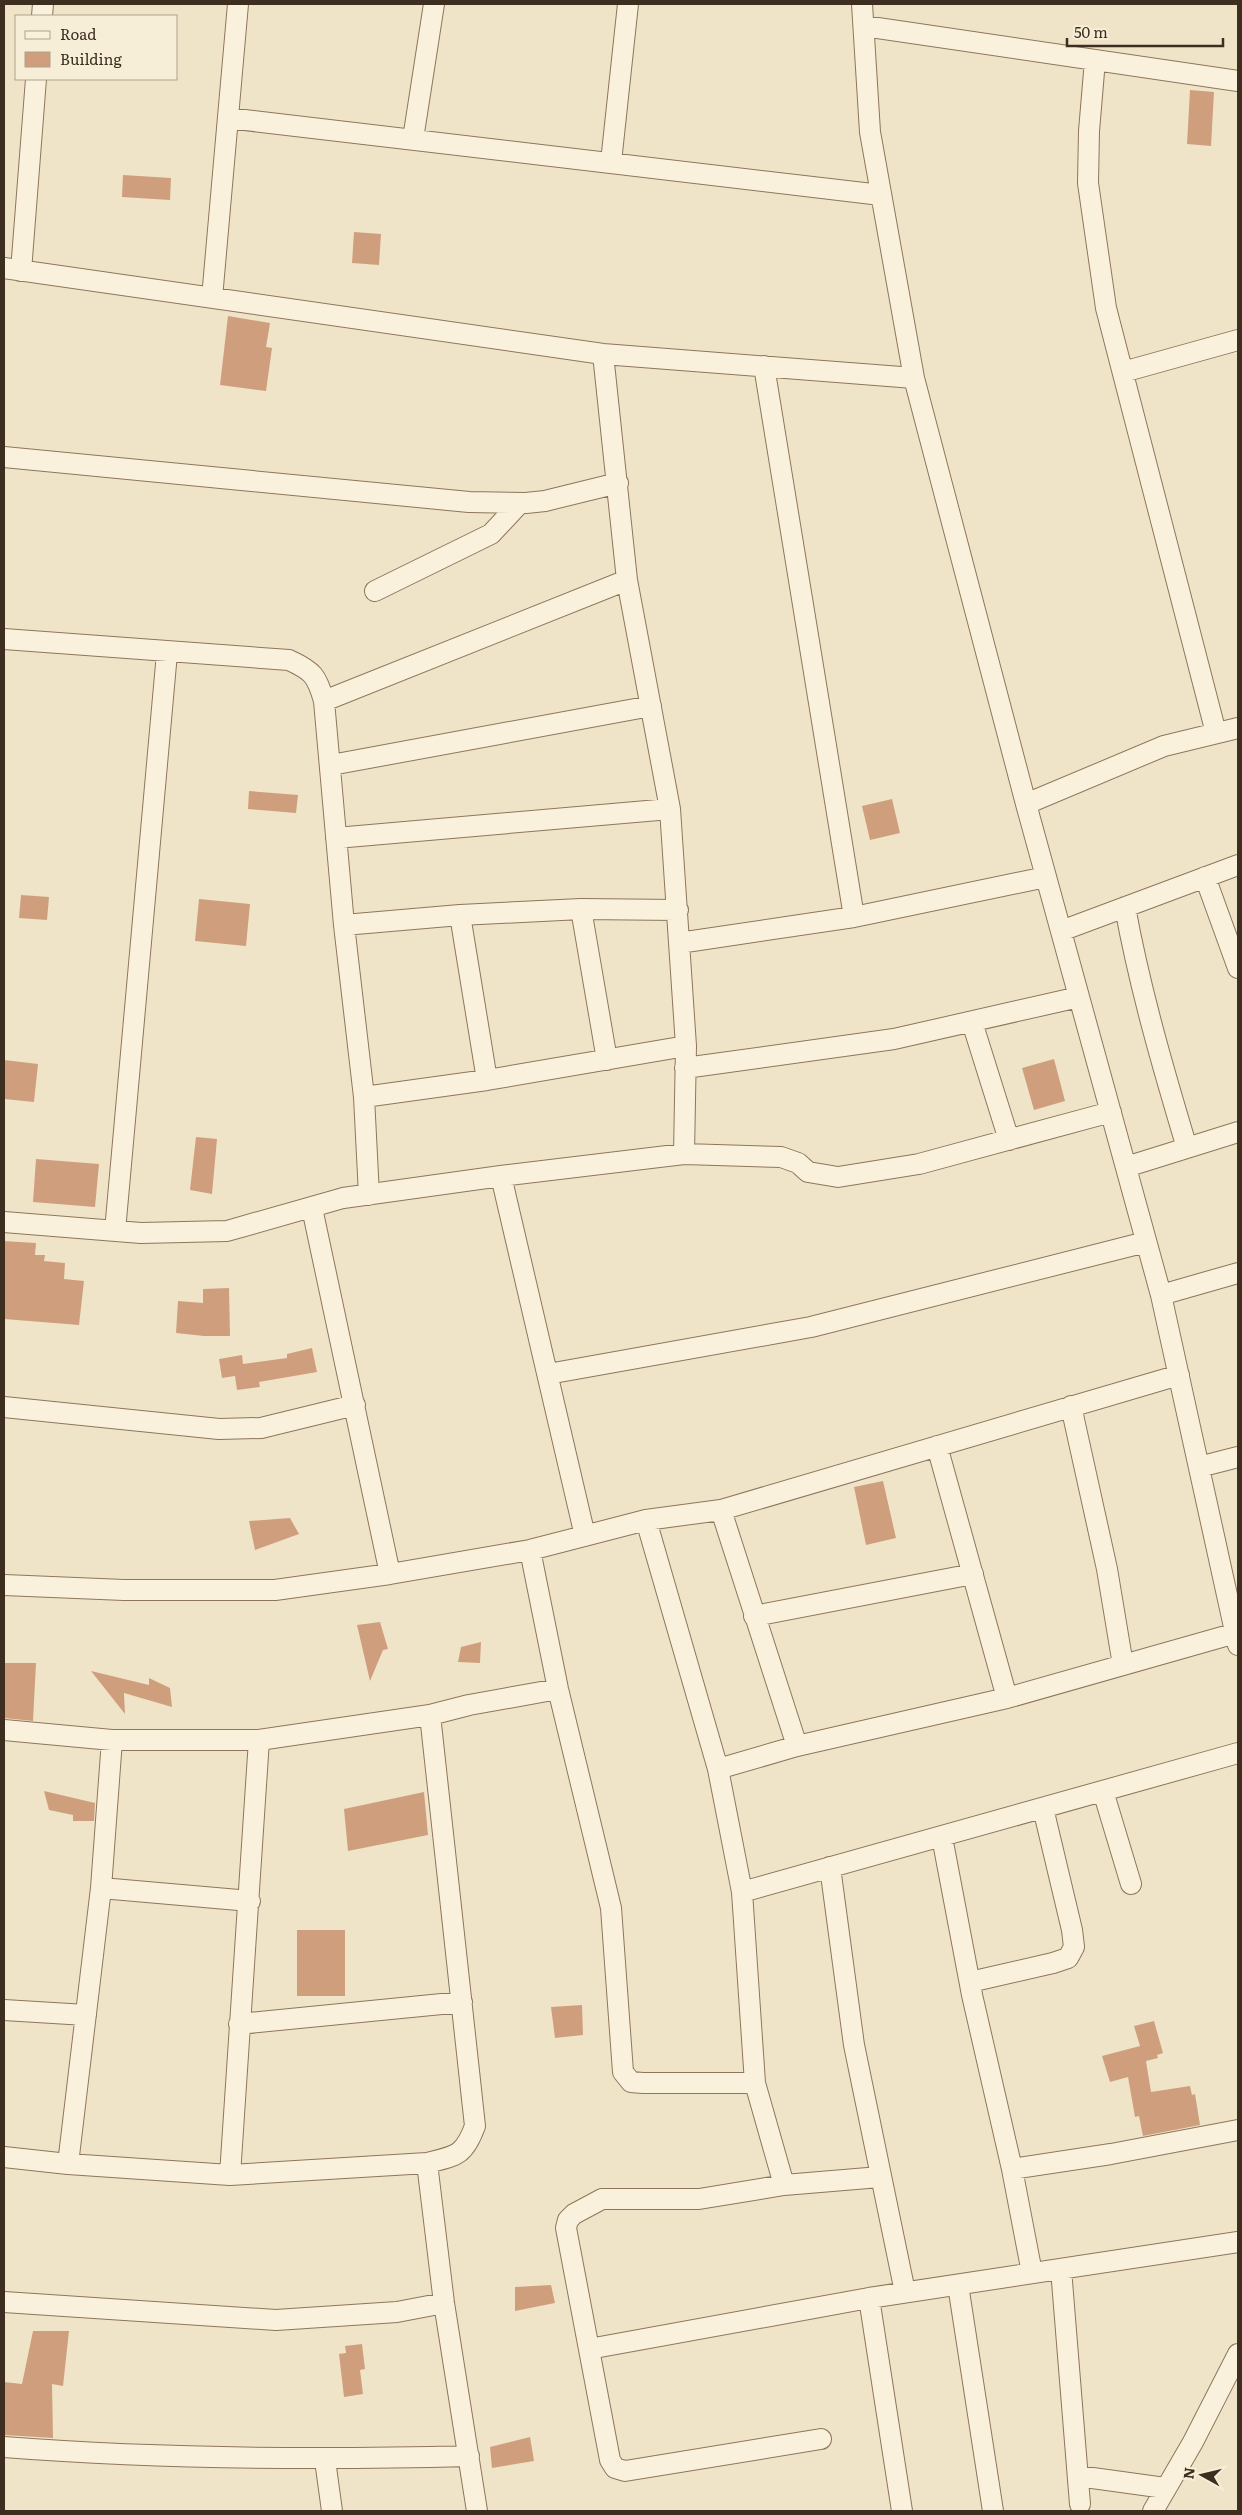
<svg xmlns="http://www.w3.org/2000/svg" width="1242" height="2515" font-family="Literata,serif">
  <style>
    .building { fill: #cf9f7d }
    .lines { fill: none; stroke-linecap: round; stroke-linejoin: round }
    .street-casing { stroke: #8d765c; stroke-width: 22 }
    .street { stroke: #faf1dc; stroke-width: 20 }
  </style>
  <rect width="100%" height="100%" fill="#f0e4c8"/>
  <!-- building -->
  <path class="building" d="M1190 90 1214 92 1211 146 1187 144Z
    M123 175 171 178 170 200 122 197Z
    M354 232 381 234 379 265 352 263Z
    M228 316 270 323 266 347 272 348 266 391 220 385Z
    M249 791 298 795 296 813 248 809Z
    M892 799 900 833 870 840 862 806Z
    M21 895 49 897 47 920 19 918Z
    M199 899 250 904 246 946 195 941Z
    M1054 1059 1065 1101 1034 1110 1022 1068Z
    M4 1060 38 1064 34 1102 4 1099Z
    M196 1137 217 1139 212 1194 190 1190Z
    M36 1159 99 1164 95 1207 33 1202Z
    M4 1241 36 1243 35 1255H45L44 1261 65 1263 64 1279 84 1281 79 1325 4 1319Z
    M229 1288 230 1336H204L176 1333 178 1301 203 1303V1289Z
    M312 1348 317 1372 259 1382 260 1387 237 1390 235 1376 222 1378 219 1359 242 1355 243 1364 287 1358V1354Z
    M883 1481 896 1538 866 1545 854 1487Z
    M290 1518 299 1534 255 1550 249 1521Z
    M380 1622 388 1649 383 1650 370 1681 357 1625Z
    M481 1642 480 1663 458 1662 461 1647Z
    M4 1663H36L33 1721 4 1718Z
    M91 1671 149 1685V1678L170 1688 172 1707 124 1693 125 1714Z
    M44 1791 95 1803 94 1821H73V1815L49 1810Z
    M424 1792 428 1835 348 1851 344 1809Z
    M297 1930H345V1996H297Z
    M582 2005 583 2035 555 2038 551 2007Z
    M1154 2021 1163 2053 1157 2055 1158 2058 1146 2061 1151 2092 1190 2086 1192 2095 1195 2094 1200 2125 1143 2136 1139 2116 1135 2117 1128 2077 1110 2082 1102 2056 1140 2046 1134 2026Z
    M551 2285 555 2303 515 2311V2287Z
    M33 2331H69L63 2386 52 2384 53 2438 4 2435V2382L22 2384Z
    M362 2344 365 2369 360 2370 363 2394 344 2397 339 2354 346 2353 345 2346Z
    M530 2437 534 2461 492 2468 490 2447Z"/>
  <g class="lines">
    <defs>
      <path id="street" d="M862 4 870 132 914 378 1026 804 1161 1295 1238 1645
        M42 16 43 4
        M864 26 1238 81
        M1095 60 1089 131 1088 183 1106 308 1216 733
        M228 118 881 195
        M413 139 434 4
        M611 162 628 4
        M4 268 603 354 914 378
        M21 271 36 79
        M212 298 238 4
        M603 354 627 580 670 809 686 1046 684 1154
        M764 366 854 917
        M1123 372 1238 340
        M4 457 469 502 526 503 545 501 618 483
        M375 591 491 534 520 503
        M4 639 289 660C313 671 317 676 324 701L344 925 364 1097 369 1195
        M324 701 627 580
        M331 765 651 706
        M1026 804 1164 746 1238 728
        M336 838 670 809
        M1205 877 1238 968
        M1125 907C1140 989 1163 1068 1187 1148
        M581 909 607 1060
        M460 915 487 1080
        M344 925 460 915 581 909 678 910
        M1061 931 1238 865
        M679 943 854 917 1046 877
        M972 1022 1009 1140
        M685 1068 894 1039 1079 997
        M364 1097 487 1080 686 1046
        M1126 1167 1238 1132
        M501 1176 585 1536
        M312 1208 390 1574
        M4 1222 141 1233 227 1231 343 1198 501 1176 684 1154 781 1157 798 1163 808 1172 838 1177 919 1164 1111 1112
        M115 1231 167 653
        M1161 1295 1238 1273
        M548 1374 811 1327 1146 1242
        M1071 1406 1107 1569 1123 1665
        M4 1407 219 1429 261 1428 355 1405
        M937 1446 1007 1698
        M1199 1467 1238 1457
        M721 1510 797 1746
        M646 1520 718 1769 742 1892 755 2083 784 2185
        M530 1550 558 1689 611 1908 623 2072 631 2082 643 2083H755
        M4 1585 124 1590H275L390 1574 530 1550 646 1520 721 1510 1179 1375
        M754 1616 973 1574
        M4 1730 112 1740H259L430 1715 469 1705 558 1689
        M718 1769 797 1746 1007 1698 1236 1633
        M1103 1791 1131 1884
        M942 1837 972 1995 1012 2169 1032 2273
        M830 1867 854 2045 905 2292
        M101 1888 250 1901
        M742 1892 1238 1753
        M970 1982 1053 1963 1068 1958 1074 1947 1072 1930 1043 1808
        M4 2010 86 2015
        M239 2024 462 2002
        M4 2157 68 2164 230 2175 427 2163C456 2156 464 2156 475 2126L430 1715
        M427 2163 444 2303 477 2511
        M68 2164 101 1888 112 1740
        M1012 2169 1111 2154 1238 2130
        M230 2175 259 1740
        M1061 2269 1080 2504
        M958 2285 993 2511
        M869 2298 902 2511
        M4 2302 276 2320 397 2312 444 2303
        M589 2349 869 2298 1238 2242
        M821 2439 625 2471 615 2468 610 2460 566 2228 568 2220 574 2214 602 2199H699L784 2185 880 2177
        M4 2447C159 2459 314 2460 469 2456
        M325 2460 332 2511
        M1078 2476 1165 2488
        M1153 2511 1193 2442 1238 2354"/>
    </defs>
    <!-- street casing -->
    <use href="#street" class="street-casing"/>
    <!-- street -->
    <use href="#street" class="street"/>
  </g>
  <!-- border -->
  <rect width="1242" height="2515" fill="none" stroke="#3d2e20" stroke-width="10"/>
  <!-- legend -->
  <rect x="15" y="15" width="162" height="65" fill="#f7eed8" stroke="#ada18e"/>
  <rect x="25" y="31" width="25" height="8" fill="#faf1dc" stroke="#ada18e"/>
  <text x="60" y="40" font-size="15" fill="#3d2e20">Road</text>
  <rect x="25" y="52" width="25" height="15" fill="#cf9f7d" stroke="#ada18e"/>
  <text x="60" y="65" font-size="15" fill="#3d2e20">Building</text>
  <!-- north arrow -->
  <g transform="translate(1202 2475) rotate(278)" stroke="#f7eed8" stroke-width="4" paint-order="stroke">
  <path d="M0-4L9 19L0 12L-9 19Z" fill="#3d2e20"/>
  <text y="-8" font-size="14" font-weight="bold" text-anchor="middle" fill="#3d2e20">N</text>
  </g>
  <!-- scale -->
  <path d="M1067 38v8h156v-8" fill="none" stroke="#3d2e20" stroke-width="2.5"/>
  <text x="1074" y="38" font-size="15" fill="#3d2e20" stroke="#f7eed8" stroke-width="4" paint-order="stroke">50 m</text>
</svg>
